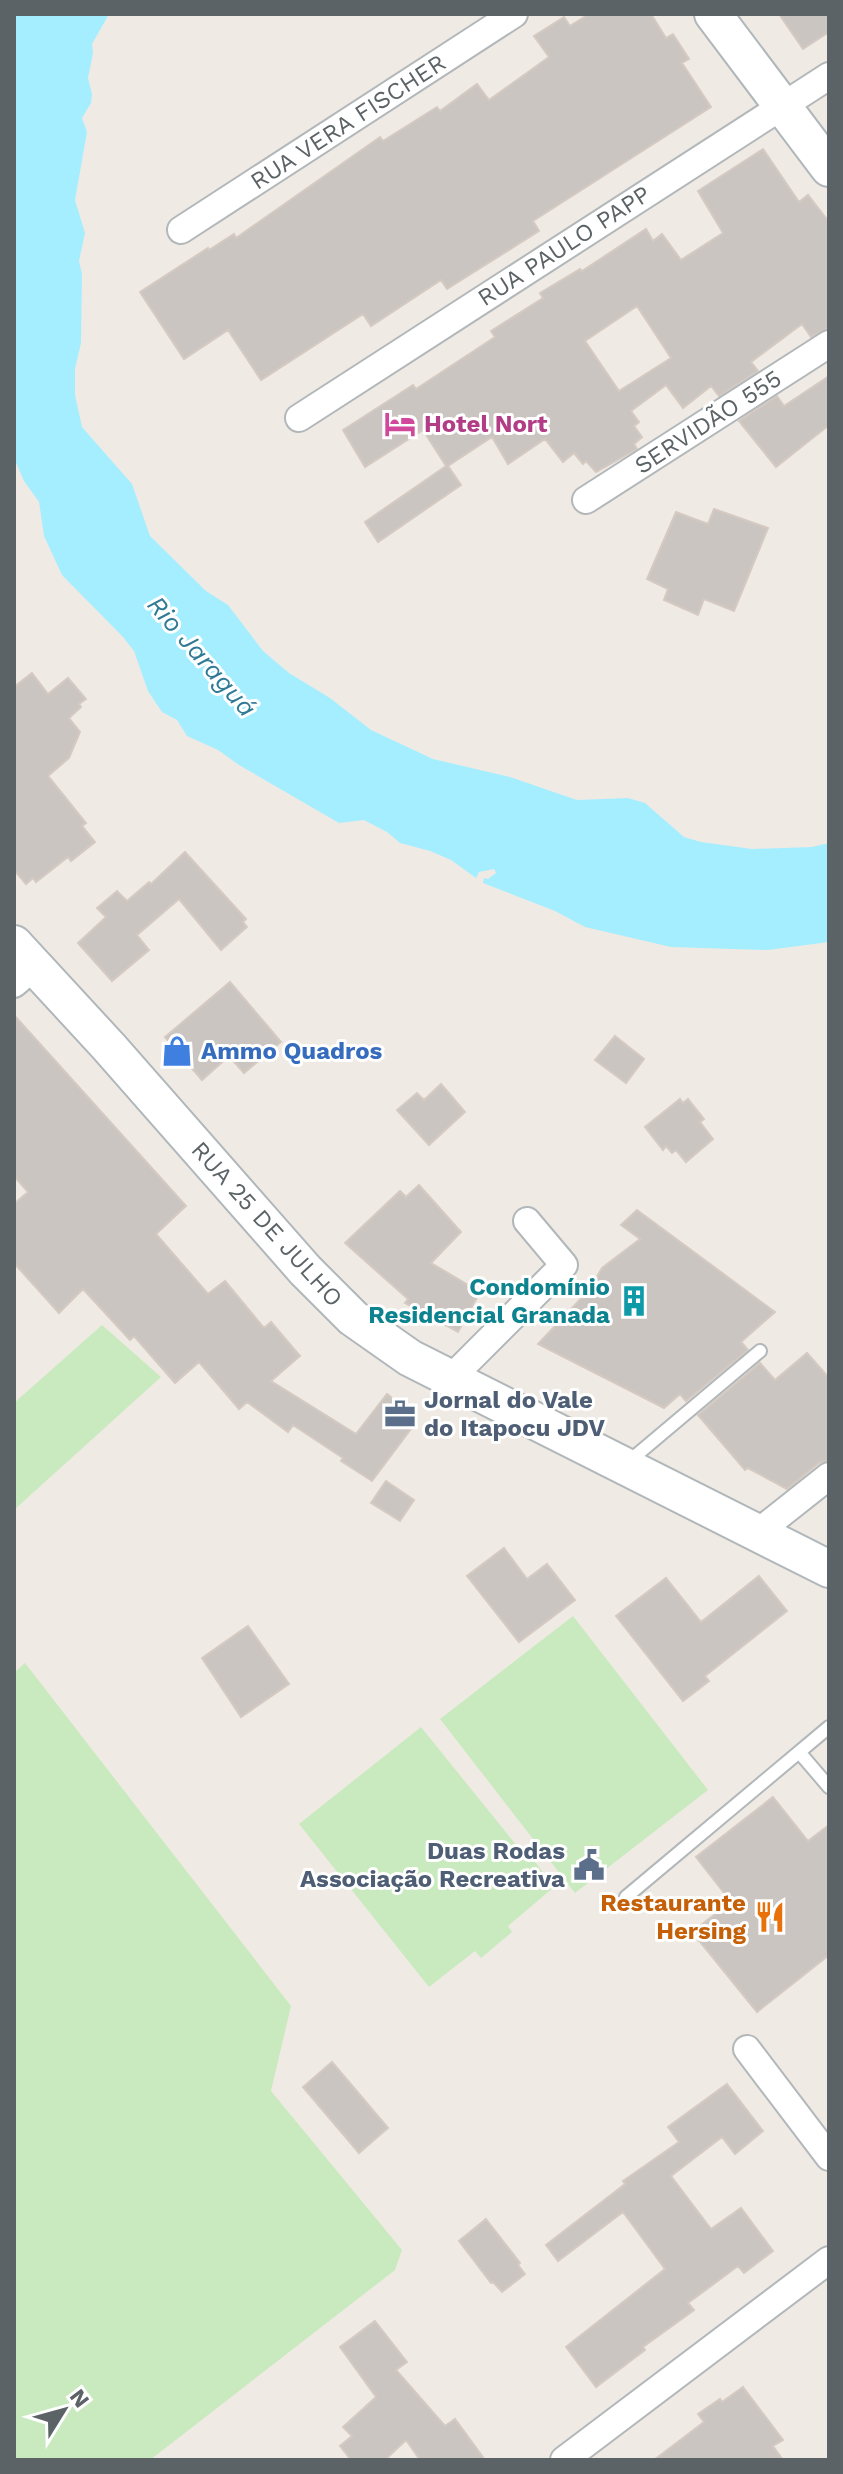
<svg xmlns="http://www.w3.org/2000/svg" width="843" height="2474" font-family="'Work Sans',sans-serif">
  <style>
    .green { fill: #c9eabe }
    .water { fill: #a5eeff }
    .building { fill: #cbc5c1; stroke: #d5cac2; stroke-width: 2; fill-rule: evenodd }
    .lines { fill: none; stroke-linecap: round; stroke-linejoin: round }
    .lane-casing { stroke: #b2b7ba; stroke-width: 16 }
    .street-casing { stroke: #b2b7ba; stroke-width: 30 }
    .secondary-casing { stroke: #b0b7ba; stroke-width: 40 }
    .lane { stroke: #fff; stroke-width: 12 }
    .street { stroke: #fff; stroke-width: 26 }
    .secondary { stroke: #fff; stroke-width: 36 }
    .labels { text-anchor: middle; stroke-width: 6; stroke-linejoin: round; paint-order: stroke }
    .street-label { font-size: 24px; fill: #5c6366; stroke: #fff }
    .hotel-label { font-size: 24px; font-weight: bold; fill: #b23c85; stroke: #fff; text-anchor: start }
    .shop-label { font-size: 24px; font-weight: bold; fill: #366cbe; stroke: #fff; text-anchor: start }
    .culture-label { font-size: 24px; font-weight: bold; fill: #0d838f; stroke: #fff; text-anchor: end }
    .service-label { font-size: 24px; font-weight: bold; fill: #4e5e75; stroke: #fff; text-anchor: start }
    .food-label { font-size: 24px; font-weight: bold; fill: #c56008; stroke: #fff; text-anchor: end }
    .water-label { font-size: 26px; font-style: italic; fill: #2f7a95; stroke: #fff }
  </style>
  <rect width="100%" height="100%" fill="#f0eae4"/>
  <!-- green -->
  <path class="green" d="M102 1325 161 1377 14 1510V1403Z
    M573 1616 708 1790 575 1893 440 1719Z
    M25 1663 291 2006 271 2091 402 2250 395 2270 150 2460H14V1673Z
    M421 1727 526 1857 530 1855 554 1887 508 1926 512 1932 481 1958 475 1951 429 1987 299 1824Z"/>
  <!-- water -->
  <path class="water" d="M14 14H109L92 44 93 53 88 78 92 94 91 103 82 118 87 132 75 200 85 233 79 261 82 274 81 343 75 369V395L82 427 132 484 150 536 206 591 228 605 263 651 289 673 330 698 371 730 433 759 510 777 577 800 628 798 645 803 684 837 701 842 752 849 812 847 829 843V942L768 950 671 947 585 927 555 911 483 883 484 878 488 879 496 873 494 869 479 872 476 878 451 860 430 851 400 843 387 832 364 820 339 823 239 765 218 750 187 736 177 720 162 712 148 691 134 651 123 637 62 575 44 536 39 502 24 481 14 458Z"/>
  <!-- building -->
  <path class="building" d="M589 14H651L666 38 673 34 689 59 682 63 711 107 533 221 539 231 447 289 441 280 371 326 363 314 261 380 228 330 184 359 140 292 208 248 209 250 234 234 236 238 380 137 383 141 437 107 440 111 477 84 489 100 549 57 534 36 564 17 570 26Z
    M779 14H829V32L803 49Z
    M763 149 799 202 808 195 829 222V328L811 337 802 324 751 362 758 371 719 396 711 386 683 408 666 385 631 411 639 422 634 426 642 437 634 444 637 449 596 472 586 461 583 464 574 453 563 462 545 439 508 464 492 437 448 466 461 485 378 542 365 522 446 466 423 430 365 467 343 430 413 385 416 389 495 337 491 331 543 298 540 293 580 269 582 271 646 229 653 241 662 234 681 260 723 233 698 191ZM637 306 671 358 619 391 585 341Z
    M829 376V425L776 467 739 421 777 396 784 406Z
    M714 509 768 528 734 611 704 599 698 615 664 600 668 589 647 579 676 512 708 524Z
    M32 673 48 694 68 678 86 699 79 704 81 707 69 718 80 732 69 758 48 776 86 823 82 826 95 842 71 861 68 857 36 882 33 878 26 884 14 870V687Z
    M185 852 246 919 243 922 247 927 221 950 179 899 137 935 149 950 112 981 78 943 106 917 97 908 117 891 127 901 149 882 151 884Z
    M230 982 281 1042 244 1073 229 1056 202 1080 165 1037Z
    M14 1015 186 1206 156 1234 208 1294 225 1281 264 1328 271 1322 300 1356 271 1381 356 1434 387 1394 416 1417 414 1420 416 1422 372 1481 341 1461 343 1458 293 1425 288 1432 247 1402 239 1409 199 1362 175 1383 134 1336 130 1340 83 1289 59 1313 14 1263V1204L28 1192 14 1176Z
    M615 1036 644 1059 626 1083 595 1060Z
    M441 1084 465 1112 429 1145 397 1110 417 1093 424 1100Z
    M680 1099 683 1103 688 1099 704 1119 700 1122 713 1139 686 1162 676 1150 672 1153 666 1146 663 1150 645 1127Z
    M419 1185 461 1232 431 1263 480 1292 458 1332 405 1303 408 1299 345 1243 400 1191 406 1197Z
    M637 1210 775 1312 741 1342 748 1350 686 1401 680 1394 664 1408 538 1344 589 1290 602 1268 640 1239 621 1225Z
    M807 1353 829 1378V1460L819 1463 787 1489 748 1468 745 1470 698 1415 760 1363 775 1380Z
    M386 1481 414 1500 400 1521 371 1503Z
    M504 1548 527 1579 547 1564 575 1600 519 1642 467 1576Z
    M759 1576 787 1611 705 1676 709 1681 683 1701 616 1616 666 1578 701 1622Z
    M248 1626 289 1684 241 1717 202 1658Z
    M773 1797 808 1841 829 1825V1955L757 2012 692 1932 731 1902 696 1857Z
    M332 2062 388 2128 359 2153 303 2087Z
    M727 2084 763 2131 735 2154 722 2137 671 2176 711 2229 741 2208 773 2251 744 2273 738 2266 688 2303 694 2310 643 2347 645 2350 596 2387 566 2347 665 2269 623 2212 558 2261 546 2245 625 2184 623 2181 679 2142 668 2127Z
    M486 2219 520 2263 518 2265 525 2274 502 2292 493 2282 491 2283 459 2241Z
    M375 2321 407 2362 396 2370 445 2426 455 2419 485 2460H420L406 2440 385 2460H351L340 2446 352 2436 343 2427 376 2397 340 2347Z
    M743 2387 783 2440 773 2446 783 2460H654L704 2422 698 2414 720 2399 722 2402Z"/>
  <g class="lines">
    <defs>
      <path id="lane" d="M627 1463 760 1351
        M799 1752 829 1787
        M626 1897 829 1727"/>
      <path id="street" d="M181 230 514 14
        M299 418 829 76
        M586 500 829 344
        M14 984 35 966
        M451 1378 564 1265 527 1221
        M757 1533 829 1476
        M747 2049 829 2157
        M564 2460 829 2260"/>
      <path id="secondary" d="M713 14 829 168
        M14 944 109 1047 305 1270 353 1318 410 1358 829 1569"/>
    </defs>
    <!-- lane casing -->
    <use href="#lane" class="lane-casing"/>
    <!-- street casing -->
    <use href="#street" class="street-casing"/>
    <!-- secondary casing -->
    <use href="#secondary" class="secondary-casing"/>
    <!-- lane -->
    <use href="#lane" class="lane"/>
    <!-- street -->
    <use href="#street" class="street"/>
    <!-- secondary -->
    <use href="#secondary" class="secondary"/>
  </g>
  <!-- icons -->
  <defs>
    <symbol id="hotel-bare" viewBox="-9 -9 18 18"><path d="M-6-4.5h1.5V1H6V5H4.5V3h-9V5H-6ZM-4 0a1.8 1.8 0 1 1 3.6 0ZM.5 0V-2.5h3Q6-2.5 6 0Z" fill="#d1479c" stroke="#fff" stroke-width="2.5" paint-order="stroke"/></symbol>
    <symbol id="shop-bare" viewBox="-9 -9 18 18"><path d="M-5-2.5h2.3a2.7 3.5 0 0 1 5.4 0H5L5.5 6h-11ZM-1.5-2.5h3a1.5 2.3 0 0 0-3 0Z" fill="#3f7fe0" stroke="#fff" stroke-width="2.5" paint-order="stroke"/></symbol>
    <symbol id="building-bare" viewBox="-9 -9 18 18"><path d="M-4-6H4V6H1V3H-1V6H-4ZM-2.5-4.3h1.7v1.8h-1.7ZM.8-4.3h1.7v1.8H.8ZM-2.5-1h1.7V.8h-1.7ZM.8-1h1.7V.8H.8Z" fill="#0f9aa8" stroke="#fff" stroke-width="2.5" paint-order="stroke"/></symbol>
    <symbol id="office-bare" viewBox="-9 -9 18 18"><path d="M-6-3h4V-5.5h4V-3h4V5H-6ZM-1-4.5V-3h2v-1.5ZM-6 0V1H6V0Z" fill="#5c6f8a" stroke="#fff" stroke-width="2.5" paint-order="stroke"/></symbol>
    <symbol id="civic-bare" viewBox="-9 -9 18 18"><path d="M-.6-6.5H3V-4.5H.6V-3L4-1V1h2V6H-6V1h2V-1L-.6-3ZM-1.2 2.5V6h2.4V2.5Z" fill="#5c6f8a" stroke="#fff" stroke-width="2.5" paint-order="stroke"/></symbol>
    <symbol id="restaurant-bare" viewBox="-9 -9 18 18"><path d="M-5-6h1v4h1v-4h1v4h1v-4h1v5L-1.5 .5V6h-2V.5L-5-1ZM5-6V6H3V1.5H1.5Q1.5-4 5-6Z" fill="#e8710a" stroke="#fff" stroke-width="2.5" paint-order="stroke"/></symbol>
  </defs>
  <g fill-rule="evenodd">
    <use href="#hotel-bare" x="378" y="402" width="44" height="44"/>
    <use href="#shop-bare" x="155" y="1029" width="44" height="44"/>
    <use href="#building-bare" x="612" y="1279" width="44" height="44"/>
    <use href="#office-bare" x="378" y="1392" width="44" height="44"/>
    <use href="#civic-bare" x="567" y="1843" width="44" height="44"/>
    <use href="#restaurant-bare" x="748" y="1895" width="44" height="44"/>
  </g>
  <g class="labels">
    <!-- street labels -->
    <g class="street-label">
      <text transform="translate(348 122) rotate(-33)" y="8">RUA VERA FISCHER</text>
      <text transform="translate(564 246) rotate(-33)" y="8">RUA PAULO PAPP</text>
      <text transform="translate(708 422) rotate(-33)" y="8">SERVIDÃO 555</text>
      <text transform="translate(267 1224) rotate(48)" y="8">RUA 25 DE JULHO</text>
    </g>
    <!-- hotel labels -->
    <g class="hotel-label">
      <text x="424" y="432">Hotel Nort</text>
    </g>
    <!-- shop labels -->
    <g class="shop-label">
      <text x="201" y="1059">Ammo Quadros</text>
    </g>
    <!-- culture labels -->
    <g class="culture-label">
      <text x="610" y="1295">Condomínio<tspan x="610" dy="28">Residencial Granada</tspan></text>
    </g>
    <!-- service labels -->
    <g class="service-label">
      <text x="424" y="1408">Jornal do Vale<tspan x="424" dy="28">do Itapocu JDV</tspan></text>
      <text x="565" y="1859" text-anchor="end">Duas Rodas<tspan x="565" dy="28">Associação Recreativa</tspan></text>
    </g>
    <!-- food labels -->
    <g class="food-label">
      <text x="746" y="1911">Restaurante<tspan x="746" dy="28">Hersing</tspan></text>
    </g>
    <!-- water labels -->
    <g class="water-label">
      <text transform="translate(202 656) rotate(49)" y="9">Rio Jaraguá</text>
    </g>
  </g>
  <!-- border -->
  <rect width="843" height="2474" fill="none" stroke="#5c6366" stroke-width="32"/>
  <!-- north arrow -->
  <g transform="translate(64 2410) rotate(53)" stroke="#ffffff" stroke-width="6" paint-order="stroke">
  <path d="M0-6L14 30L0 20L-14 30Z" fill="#5c6366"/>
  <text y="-12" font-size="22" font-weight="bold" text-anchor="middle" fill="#5c6366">N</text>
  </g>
</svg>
